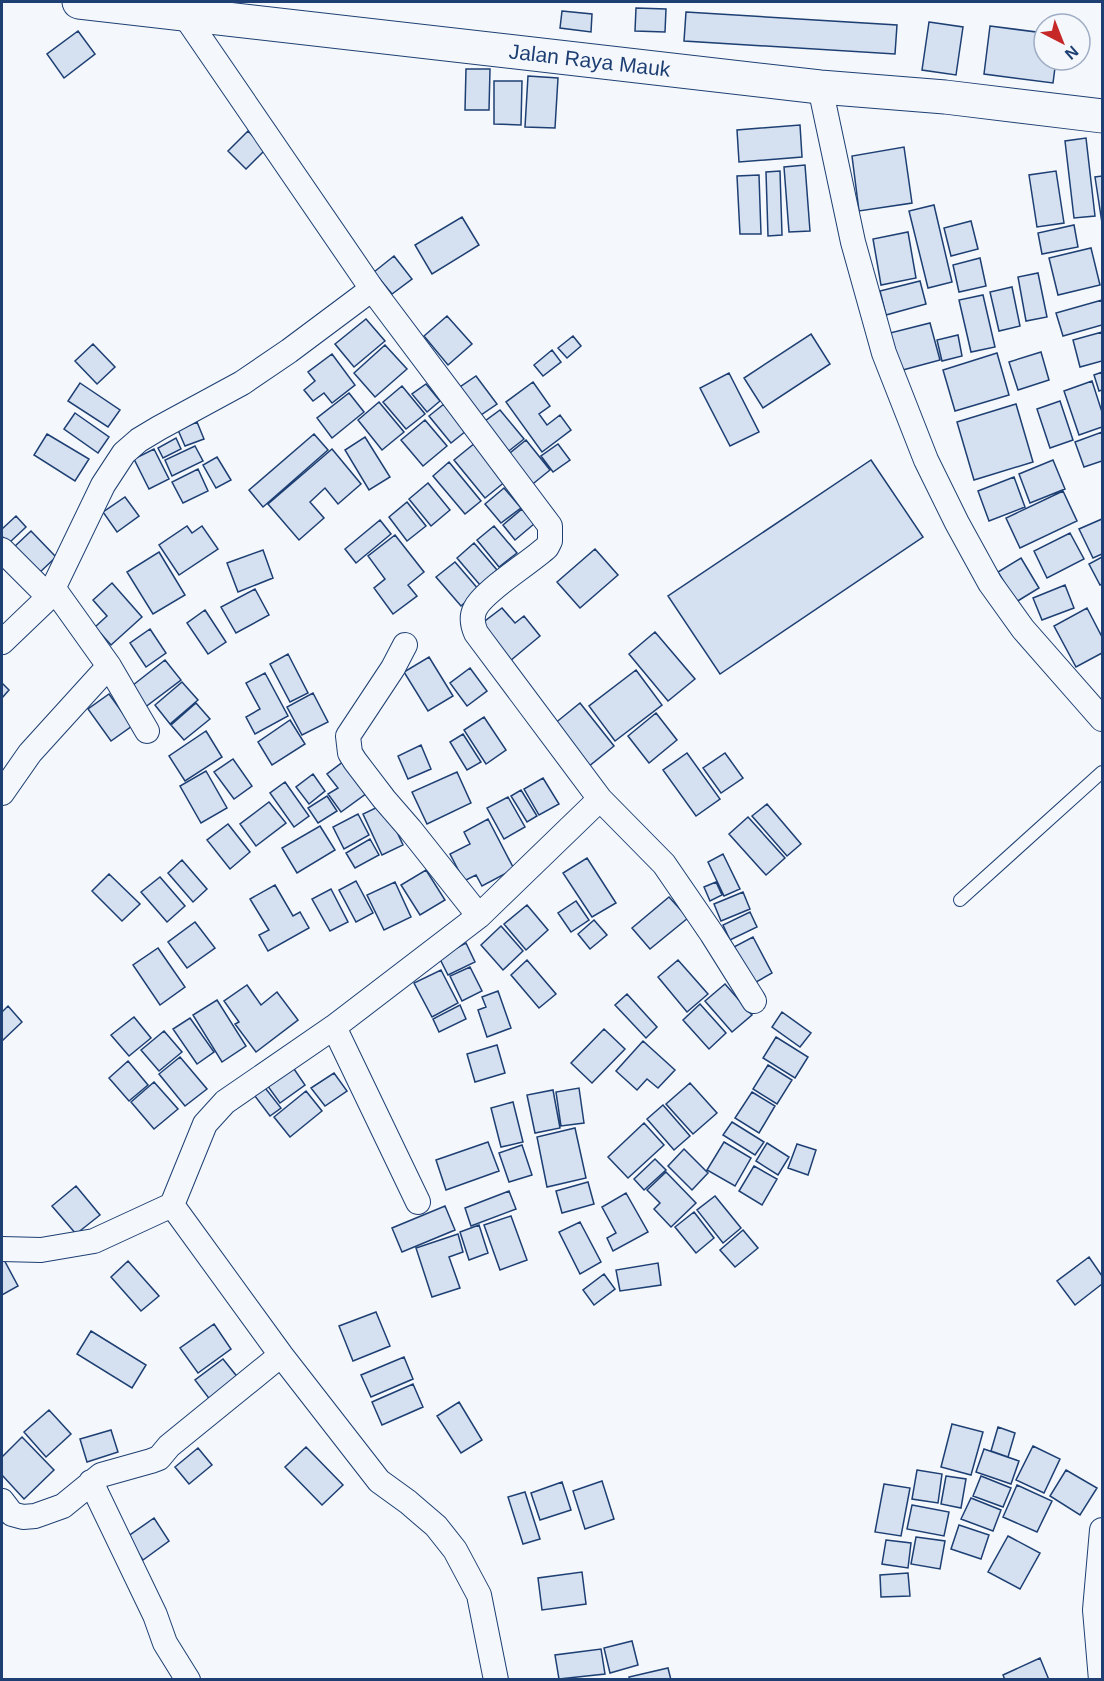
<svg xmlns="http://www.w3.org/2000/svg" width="1104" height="1681" font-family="Helvetica,sans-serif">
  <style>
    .building { fill: #d5e0f0; stroke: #1d3f73; stroke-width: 1.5 }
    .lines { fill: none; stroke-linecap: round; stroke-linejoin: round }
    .lane-casing { stroke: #1d3f73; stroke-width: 14 }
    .street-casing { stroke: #1d3f73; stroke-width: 26 }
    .primary-casing { stroke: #1d3f73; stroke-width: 35 }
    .lane { stroke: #f4f7fb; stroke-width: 12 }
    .street { stroke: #f4f7fb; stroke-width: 24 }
    .primary { stroke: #f4f7fb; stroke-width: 33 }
    .labels { text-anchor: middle; stroke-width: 4.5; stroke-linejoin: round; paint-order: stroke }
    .street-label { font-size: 21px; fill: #1d3f73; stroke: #f4f7fb }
  </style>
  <rect width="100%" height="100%" fill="#f4f7fb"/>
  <!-- building -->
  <path class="building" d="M636 8 666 9 665 32 635 31Z
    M562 11 592 14 591 32 560 28Z
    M686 12 897 25 895 54 684 41Z
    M929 22 963 27 956 75 922 70Z
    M990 26 1044 33V60H1056L1053 83 984 74Z
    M78 31 95 54 64 78 47 54Z
    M466 69H490L489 110H465Z
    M528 76 558 78 555 128 525 127Z
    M494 81H522L521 125 494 124Z
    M800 125 802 157 739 162 737 130Z
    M248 131 266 149 246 169 228 151Z
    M1086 138 1095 216 1074 218 1065 141Z
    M904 147 912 203 859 211 852 156Z
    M805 165 810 231 789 232 784 167Z
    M780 171 782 235 768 236 766 172Z
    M1056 171 1064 223 1037 227 1029 175Z
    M759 175 761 234H740L737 176Z
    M1102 176V223L1095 177Z
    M934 205 952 282 928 288 909 211Z
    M462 217 479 245 432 274 415 245Z
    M971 221 978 249 951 256 944 228Z
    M1074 225 1078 247 1042 254 1038 233Z
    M908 232 916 278 881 285 873 239Z
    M1091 248 1100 285 1058 295 1049 258Z
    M394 256 412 279 392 294 374 272Z
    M980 258 986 286 959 292 953 265Z
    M1038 273 1047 317 1026 321 1018 277Z
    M920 281 926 304 886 315 880 291Z
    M1012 287 1020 326 999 331 990 292Z
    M983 295 995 347 971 352 959 300Z
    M1102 300V325L1063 336 1056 313Z
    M447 316 472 344 448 365 424 336Z
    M366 319 385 341 354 367 335 344Z
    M930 323 940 360 899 371 890 333Z
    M1102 332V361L1080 367 1073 340Z
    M811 334 830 364 763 408 744 378Z
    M958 335 962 356 942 361 937 340Z
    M573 336 581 346 567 358 558 348Z
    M93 344 115 367 97 384 75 361Z
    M385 345 407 369 375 397 354 373Z
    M552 350 561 362 543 376 534 365Z
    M1041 352 1049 380 1018 390 1009 362Z
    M997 353 1009 395 955 411 943 370Z
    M332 354 355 385 332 403 324 393 313 401 304 390 315 381 308 372Z
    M1102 372V390L1099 391 1094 375Z
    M729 373 759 432 730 446 700 388Z
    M476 376 497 404 478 417 457 389Z
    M1092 381 1102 412V427L1079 435 1064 391Z
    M533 382 550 406 539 414 547 425 560 415 571 430 542 452 506 402Z
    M80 383 120 410 108 427 68 401Z
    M426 384 440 401 427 412 412 394Z
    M402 386 425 414 406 429 383 402Z
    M349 393 364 412 332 438 317 418Z
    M1060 401 1073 440 1050 448 1037 409Z
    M379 402 404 432 382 450 358 420Z
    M444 404 466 431 451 443 429 416Z
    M1016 404 1033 462 974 480 957 422Z
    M500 410 524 439 505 454 481 424Z
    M75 413 109 437 98 453 64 429Z
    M425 420 447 446 423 466 401 440Z
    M197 422 204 439 185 446 178 430Z
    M1102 432V461L1084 467 1075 442Z
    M47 434 89 459 75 481 34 455Z
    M314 434 328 450 263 507 249 490Z
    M365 437 390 477 369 490 345 450Z
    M176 438 181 449 163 458 158 448Z
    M526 440 550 470 529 487 505 457Z
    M475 443 506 481 485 498 454 460Z
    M558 444 570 460 553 472 541 456Z
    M195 446 203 461 172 476 165 460Z
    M154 449 169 479 149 489 134 459Z
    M332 449 361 484 338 504 325 488 310 502 324 518 299 540 268 504Z
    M217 457 231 480 216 488 203 465Z
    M871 460 923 537 720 674 668 596Z
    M1053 460 1065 489 1030 503 1019 474Z
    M449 462 481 501 465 514 433 476Z
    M198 469 208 491 183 503 172 482Z
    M1014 477 1025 507 989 521 978 491Z
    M428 483 450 510 431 526 409 499Z
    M504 488 521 508 501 523 485 504Z
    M1063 491 1077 521 1020 548 1006 518Z
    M125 497 139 516 117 532 103 512Z
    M407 502 426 526 407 541 389 517Z
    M522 509 534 524 515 540 503 525Z
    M16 516 26 527 8 544 2 536V529Z
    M1102 519V554L1093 558 1079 529Z
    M380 520 391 534 356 563 345 549Z
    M187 526 192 533 202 526 218 549 179 575 159 545Z
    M494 526 517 553 499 567 477 540Z
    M31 531 56 557 38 574 13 548Z
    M1070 533 1084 559 1047 578 1034 551Z
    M395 535 424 572 408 585 417 596 393 614 374 588 385 579 368 556Z
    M474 543 497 570 480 585 457 558Z
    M595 549 618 575 580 608 557 582Z
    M263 550 273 578 238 592 227 563Z
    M159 552 185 595 153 614 127 572Z
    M1102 557V584L1100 585 1089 564Z
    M1021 558 1039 588 1016 602 998 572Z
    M455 562 479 590 461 606 436 577Z
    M112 583 142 617 111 645 95 627 107 616 93 600Z
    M1065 585 1074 608 1042 620 1033 598Z
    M255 589 269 615 236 633 221 607Z
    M502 608 515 623 524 616 540 636 510 661 481 624Z
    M1087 608 1102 637V653L1076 667 1054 626Z
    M205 610 226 642 208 654 187 623Z
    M150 629 166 653 146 667 130 643Z
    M655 632 695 679 668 701 629 654Z
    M288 654 308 693 290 702 270 664Z
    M429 657 453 696 428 711 404 672Z
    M165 660 181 680 144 708 128 689Z
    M470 668 487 691 467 706 450 683Z
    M636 670 662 705 615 741 589 706Z
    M265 673 288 716 255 734 246 717 260 709 246 683Z
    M182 682 198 700 170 724 155 705Z
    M2 683 9 690 2 698Z
    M313 693 328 722 302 735 287 707Z
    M109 694 132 726 111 741 88 709Z
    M196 703 210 719 184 740 171 725Z
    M580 703 614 746 588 767 554 724Z
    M656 713 677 740 649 763 628 736Z
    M484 717 506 750 486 764 464 730Z
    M290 720 305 744 272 765 258 742Z
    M206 731 222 757 185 781 169 756Z
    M463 734 481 762 467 770 450 742Z
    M421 745 431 769 408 779 398 756Z
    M687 753 720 799 696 816 663 770Z
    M725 753 743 778 721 793 703 768Z
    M233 759 252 786 234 799 214 772Z
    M344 761 367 793 341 812 328 794 338 788 327 774Z
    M206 771 227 808 201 823 180 786Z
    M457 772 471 803 427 824 412 792Z
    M313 774 325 791 309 804 296 787Z
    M543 778 559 804 539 815 524 789Z
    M285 782 309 816 294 827 270 793Z
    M521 790 537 816 527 822 511 796Z
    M327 796 337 811 318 823 308 808Z
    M508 797 525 827 504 839 487 808Z
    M269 802 286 823 256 846 240 824Z
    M384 804 403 845 382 855 363 814Z
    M767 804 801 844 787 856 752 816Z
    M358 814 369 835 344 849 333 827Z
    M748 817 785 858 766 875 729 834Z
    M488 819 514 869 482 886 476 875 464 881 450 854 470 844 464 832Z
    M228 824 250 852 230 869 207 840Z
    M320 826 335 850 297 873 282 848Z
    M370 839 379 855 355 868 346 853Z
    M723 854 740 889 724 896 708 862Z
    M587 858 616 903 592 917 563 873Z
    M182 860 207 889 193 902 168 873Z
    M426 870 445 900 420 915 401 885Z
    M109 874 140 904 122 921 92 891Z
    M160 877 185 906 167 922 141 892Z
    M356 881 373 913 356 922 339 890Z
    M395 882 411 917 384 930 367 895Z
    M716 882 722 895 710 901 704 887Z
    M275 885 293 916 300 912 309 928 268 951 259 935 269 930 250 899Z
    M331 889 348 922 330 931 312 899Z
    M743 892 750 909 721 921 714 904Z
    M669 897 688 918 650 949 632 928Z
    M576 901 589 920 571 932 558 913Z
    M527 905 548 930 526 950 504 924Z
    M750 912 757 927 730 940 723 925Z
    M594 920 607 935 590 949 578 934Z
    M195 922 215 948 187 968 168 942Z
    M501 926 523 951 503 970 481 945Z
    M753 937 772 973 749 986 730 949Z
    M466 943 475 962 448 975 439 957Z
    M158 948 185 987 160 1005 133 965Z
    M527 960 556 994 539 1008 511 975Z
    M678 960 708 994 687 1012 658 977Z
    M470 967 482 991 462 1001 450 976Z
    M441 970 458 1003 432 1017 414 983Z
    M725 984 752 1015 732 1032 705 1001Z
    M247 985 261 1005 277 992 298 1020 256 1052 235 1024 239 1022 224 1001Z
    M498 991 511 1028 487 1037 478 1010 486 1007 482 997Z
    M627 994 657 1027 646 1038 615 1005Z
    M217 1000 246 1046 222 1062 193 1015Z
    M700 1004 726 1033 709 1049 683 1020Z
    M460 1005 466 1019 439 1032 433 1019Z
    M8 1006 22 1022 2 1041V1012Z
    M782 1012 811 1033 800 1047 772 1027Z
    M134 1017 151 1038 129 1056 111 1035Z
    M190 1018 214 1052 197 1064 173 1029Z
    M604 1029 625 1049 592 1083 571 1063Z
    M164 1031 182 1052 159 1071 141 1050Z
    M776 1037 808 1057 795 1078 763 1058Z
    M643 1041 675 1070 658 1088 647 1079 637 1090 616 1071Z
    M497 1045 505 1073 475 1082 467 1054Z
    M180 1057 207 1089 185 1106 159 1074Z
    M128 1061 148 1085 129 1101 109 1078Z
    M768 1065 792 1080 777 1104 753 1089Z
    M292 1066 305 1085 280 1103 267 1085Z
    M334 1073 347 1091 325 1106 311 1088Z
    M154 1082 178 1109 154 1129 131 1102Z
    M690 1083 717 1113 693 1134 666 1104Z
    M262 1084 281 1108 270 1116 252 1092Z
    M579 1088 584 1123 561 1126 556 1092Z
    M553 1090 560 1128 535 1133 527 1095Z
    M306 1091 322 1111 290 1137 274 1117Z
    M752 1092 775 1106 759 1133 735 1118Z
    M513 1102 523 1142 501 1147 491 1108Z
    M663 1105 690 1136 674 1150 647 1119Z
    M732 1122 764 1142 755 1155 723 1135Z
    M644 1123 664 1145 628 1178 608 1157Z
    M575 1128 586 1178 547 1187 537 1137Z
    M488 1142 499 1171 446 1190 436 1160Z
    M724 1142 751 1158 735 1186 707 1170Z
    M767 1143 789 1157 778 1175 756 1161Z
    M797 1144 816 1150 808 1175 788 1168Z
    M522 1145 532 1175 509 1182 499 1153Z
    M684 1149 708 1173 692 1190 668 1166Z
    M655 1159 666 1170 644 1190 634 1179Z
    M754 1166 777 1179 762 1205 739 1191Z
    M666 1172 696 1203 671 1227 654 1209 660 1203 647 1190Z
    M588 1182 594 1204 562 1213 556 1191Z
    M76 1186 100 1215 76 1234 52 1206Z
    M509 1191 516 1209 471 1226 465 1208Z
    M626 1193 648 1232 613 1251 607 1238 616 1233 602 1207Z
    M715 1196 741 1228 723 1243 697 1210Z
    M445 1206 455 1230 402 1252 392 1228Z
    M694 1212 714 1238 696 1253 675 1227Z
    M511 1216 527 1260 500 1270 484 1225Z
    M580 1222 601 1262 580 1274 559 1232Z
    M479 1225 488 1253 469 1260 460 1232Z
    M743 1230 758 1248 735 1267 720 1250Z
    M458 1234 463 1252 449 1257 460 1288 432 1297 416 1248Z
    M2 1256 18 1286 2 1295Z
    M1089 1257 1102 1276V1284L1075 1305 1057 1281Z
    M128 1261 159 1296 141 1311 111 1277Z
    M658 1263 661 1285 620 1291 616 1270Z
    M604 1274 615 1289 594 1305 583 1290Z
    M376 1312 390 1346 353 1361 339 1326Z
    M214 1324 231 1349 198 1373 180 1348Z
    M91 1331 146 1365 132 1388 77 1354Z
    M404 1357 413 1379 371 1397 361 1375Z
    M223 1359 239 1379 211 1401 195 1380Z
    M413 1384 423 1407 382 1425 372 1402Z
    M459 1402 482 1440 461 1453 437 1416Z
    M49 1410 71 1434 46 1457 24 1432Z
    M952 1424 983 1432 971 1475 941 1467Z
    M998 1427 1015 1433 1008 1457 991 1451Z
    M111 1430 118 1452 87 1462 80 1439Z
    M22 1437 54 1470 24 1499 2 1475V1457Z
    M1033 1446 1060 1459 1044 1493 1016 1480Z
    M306 1447 343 1485 322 1505 285 1467Z
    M198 1448 212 1465 189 1484 175 1467Z
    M984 1449 1019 1461 1011 1484 976 1472Z
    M917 1470 942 1474 938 1503 912 1499Z
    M1066 1470 1097 1488 1080 1515 1050 1496Z
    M946 1476 966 1479 961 1508 941 1504Z
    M981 1476 1011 1488 1003 1507 973 1496Z
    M602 1481 614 1519 585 1529 573 1491Z
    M562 1482 571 1510 540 1520 531 1493Z
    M884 1484 910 1488 901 1536 875 1532Z
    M1017 1485 1052 1501 1037 1532 1003 1517Z
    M525 1492 540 1539 523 1544 508 1497Z
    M971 1498 1001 1510 993 1531 961 1519Z
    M912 1505 949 1512 944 1536 907 1529Z
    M154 1518 169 1541 143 1560 127 1537Z
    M959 1525 989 1535 981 1559 951 1549Z
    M1008 1536 1040 1553 1020 1589 988 1572Z
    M916 1537 945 1541 940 1569 911 1564Z
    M886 1540 911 1543 908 1568 882 1564Z
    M582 1572 586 1604 542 1610 538 1578Z
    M908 1573 910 1596 881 1597 880 1575Z
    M632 1641 638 1665 610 1673 604 1648Z
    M601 1649 605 1674 559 1679 555 1655Z
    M1040 1658 1049 1680H1005L1003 1675Z
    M668 1668 671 1680H630L629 1677Z"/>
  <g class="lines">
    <defs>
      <path id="lane" d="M960 900 1102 772"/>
      <path id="street" d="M183 13 372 289 550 526V541L547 547C530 563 483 591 475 609 471 617 473 626 476 633L600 799 664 864 712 934 754 1001
        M820 87 853 242 884 353 926 460 957 523 990 583 1023 629 1102 719
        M2 550 49 597
        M54 589 109 666 147 731
        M2 642 49 597 103 485 124 453 139 440 159 428 242 383 289 351 372 289
        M405 645 393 668 348 736 350 753 355 761 384 799 410 829 479 916
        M2 793 30 753 109 666
        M334 1027 418 1202
        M172 1205 281 1355 379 1481 408 1502 436 1526 455 1550 479 1595 496 1680
        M2 1249 41 1250 94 1241 172 1205 205 1124 225 1102 334 1027 479 916 600 799
        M91 1482 155 1615 165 1643 188 1680
        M2 1501 12 1514 23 1517 35 1516 63 1506 101 1475 151 1461 159 1458 169 1446 281 1355
        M1101 1680 1095 1610 1102 1530"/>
      <g id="primary">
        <path id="s1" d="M79 2 820 87 945 97 1102 116"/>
      </g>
    </defs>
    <!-- lane casing -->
    <use href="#lane" class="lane-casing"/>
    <!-- street casing -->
    <use href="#street" class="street-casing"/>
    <!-- primary casing -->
    <use href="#primary" class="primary-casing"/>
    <!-- lane -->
    <use href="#lane" class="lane"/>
    <!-- street -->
    <use href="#street" class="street"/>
    <!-- primary -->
    <use href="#primary" class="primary"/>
  </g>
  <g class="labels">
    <!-- street labels -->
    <g class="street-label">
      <text dy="7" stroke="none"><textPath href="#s1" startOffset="514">Jalan Raya Mauk</textPath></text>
    </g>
  </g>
  <!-- border -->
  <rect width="1104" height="1681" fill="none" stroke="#1d3f73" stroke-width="6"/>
  <!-- north arrow -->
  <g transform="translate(1062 42) rotate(138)"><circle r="28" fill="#f4f7fb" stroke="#9eadc5" stroke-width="1.5"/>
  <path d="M0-4.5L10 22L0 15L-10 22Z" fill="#c62828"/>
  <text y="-9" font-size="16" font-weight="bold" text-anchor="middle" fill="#1d3f73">N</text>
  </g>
</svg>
